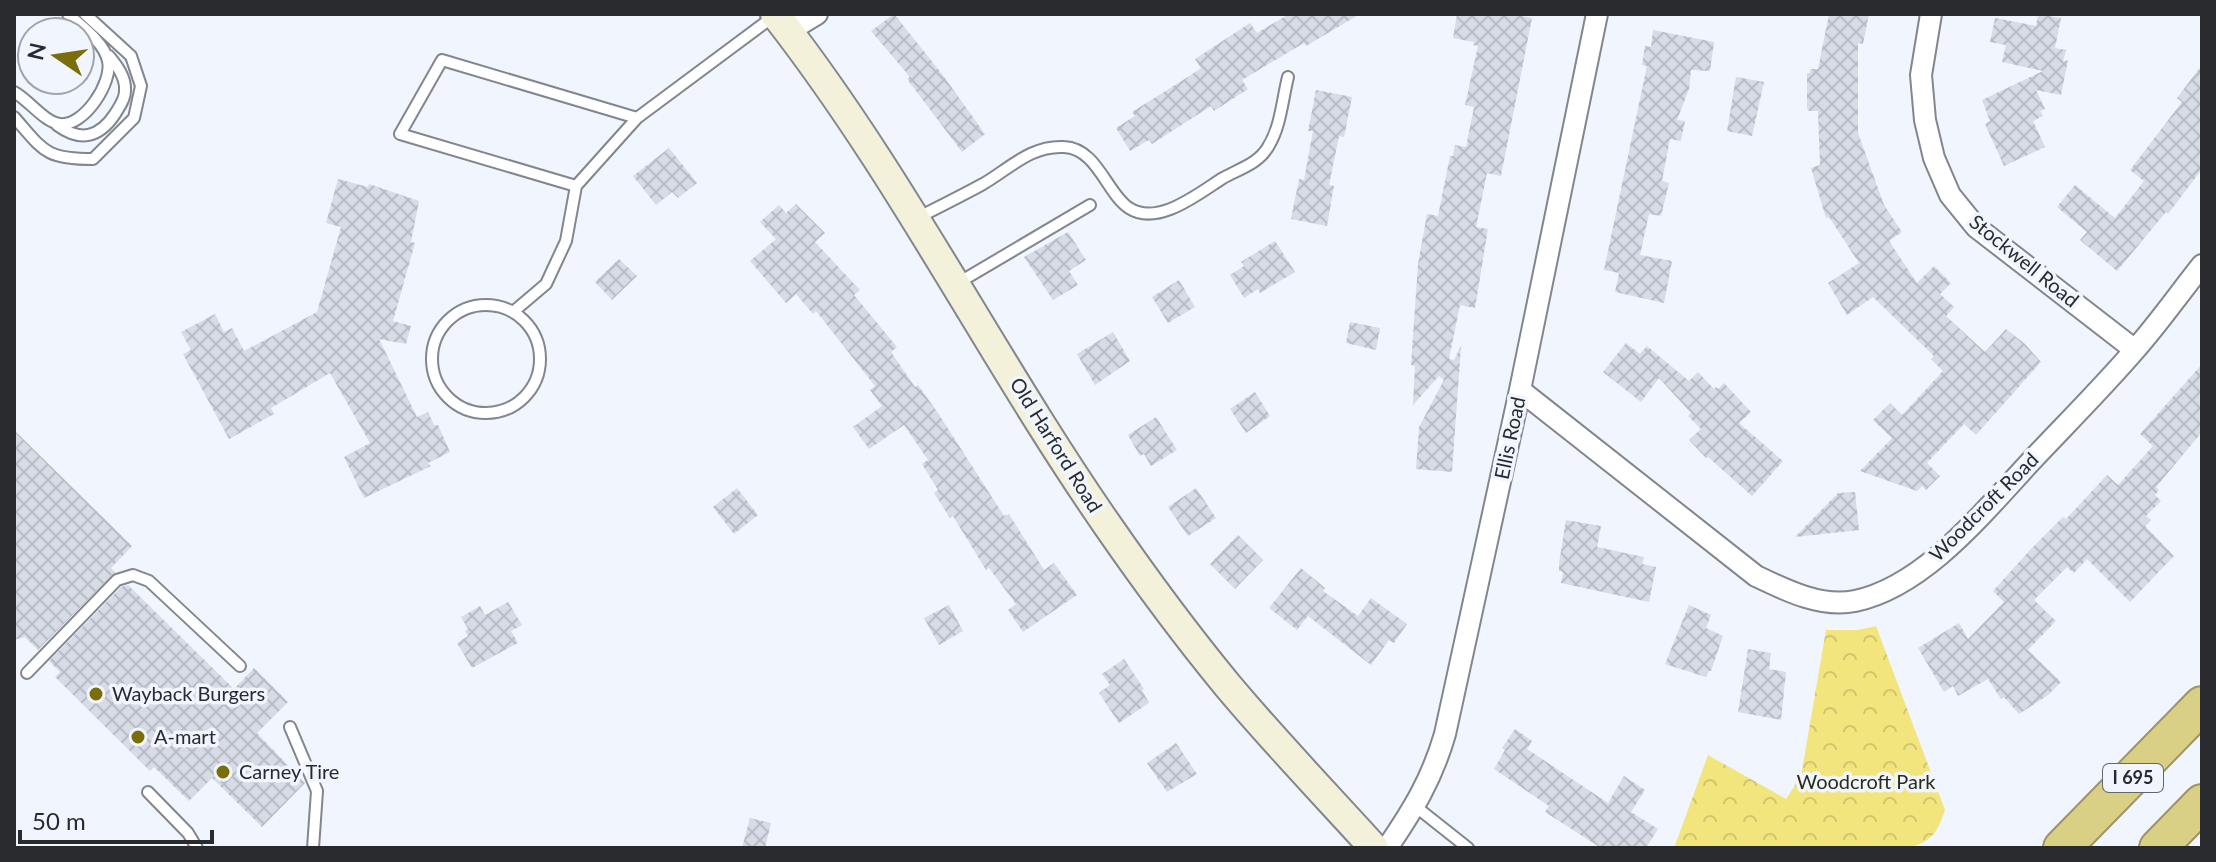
<svg xmlns="http://www.w3.org/2000/svg" width="2216" height="862" font-family="Lato,sans-serif">
  <style>
    .park { fill: url(#park-crowns) }
    .building { fill: url(#building-cross-hatch) }
    .lines { fill: none; stroke-linecap: round; stroke-linejoin: round }
    .lane-casing { stroke: #81868f; stroke-width: 14 }
    .street-casing { stroke: #81868f; stroke-width: 24 }
    .secondary-casing { stroke: #81868f; stroke-width: 32 }
    .highway-casing { stroke: #9b9567; stroke-width: 40 }
    .lane { stroke: #fff; stroke-width: 10 }
    .street { stroke: #fff; stroke-width: 20 }
    .secondary { stroke: #f4f1da; stroke-width: 28 }
    .highway { stroke: #d9cf85; stroke-width: 36 }
    .poi-dot { fill: #7a6e0b; stroke: #f1f5fd; stroke-width: 3 }
    .labels { text-anchor: middle; stroke-width: 7; stroke-linejoin: round; paint-order: stroke }
    .shield { fill: #f1f5fd; stroke: #65676c; stroke-width: 2 }
    .shield-label { font-size: 18px; font-weight: bold; fill: #292a2e }
    .street-label { font-size: 20px; fill: #292a2e; stroke: #f1f5fd }
    .poi-label { font-size: 20px; fill: #292a2e; stroke: #f1f5fd; text-anchor: start }
    .park-label { font-size: 20px; fill: #2d2b18; stroke: #f1f5fd }
  </style>
  <defs>
    <pattern id="park-crowns" width="20" height="18" patternUnits="userSpaceOnUse" patternTransform="scale(2)"><rect width="20" height="18" fill="#f3e57e"/><path d="M2 6a3 3 0 1 1 6 0M12 15a3 3 0 1 1 6 0" fill="none" stroke="#d0c56d"/></pattern>
    <pattern id="building-cross-hatch" width="8" height="8" patternUnits="userSpaceOnUse" patternTransform="scale(2)"><rect width="8" height="8" fill="#d6dbe5"/><path d="M0 0l8 8M0 8l8-8" fill="none" stroke="#b8bcc5"/></pattern>
  </defs>
  <rect width="100%" height="100%" fill="#f1f5fd"/>
  <!-- park -->
  <path class="park" d="M1876 626 1945 810C1937 834 1931 842 1907 848H1674L1708 755 1786 799 1801 776 1826 630H1858Z"/>
  <!-- building -->
  <path class="building" d="M894 14 942 74 985 134 962 152 907 79 910 77 871 31Z
    M1289 14H1360L1306 46 1304 43 1242 80 1248 89 1214 111 1211 106 1152 144 1149 140 1130 151 1116 128 1135 116 1132 112 1191 75 1201 68 1195 59 1250 23 1257 33Z
    M1457 14H1513L1532 18 1501 176 1487 173 1476 227 1488 229 1475 308 1460 305 1449 359 1454 360 1461 346 1452 472 1416 469 1419 427 1444 380 1439 376 1413 405 1415 366 1411 365 1418 264 1427 214 1438 216 1450 156H1453L1455 145 1466 147 1474 107 1465 105 1478 46 1473 45 1474 42 1453 38Z
    M1829 14H1869L1863 44 1858 43V133L1884 205 1902 232 1889 241 1917 283 1934 266 1951 283 1940 294 1954 307 1946 316 1985 352 2006 329 2025 344 2041 362 1976 435 1964 424 1927 463 1940 476 1926 490 1922 486 1917 491 1860 471 1892 438 1873 420 1890 403 1902 415 1943 371 1931 359 1934 356 1873 297 1847 315 1828 283 1859 263 1829 217 1826 218 1811 168 1820 165 1818 111H1809L1807 108V73H1810V69H1818Z
    M2038 14 2061 18 2055 48 2066 50 2063 62 2068 60 2061 95 2036 90 2045 109 2040 111 2043 116 2033 121 2045 147 2004 166 1985 124 1990 121 1982 100 2043 71 2002 62 2006 45 1990 42 1995 18 2036 26Z
    M1653 30 1714 42 1710 71 1691 70 1689 89 1677 120 1685 121 1681 141 1670 139 1662 181 1669 183 1661 216 1649 214 1640 255 1672 261 1664 303 1615 292 1619 273 1604 270 1647 66 1642 65 1645 46 1651 47Z
    M2202 65V169L2168 214 2166 212 2117 271 2080 240 2087 232 2057 207 2075 185 2115 218 2144 181 2130 170 2182 102 2177 98Z
    M1736 77 1764 82 1752 136 1727 131Z
    M1316 90 1352 97 1344 137 1339 136 1329 185 1334 186 1327 226 1291 219 1299 179 1304 180 1313 131H1308Z
    M669 148 697 183 678 198 672 192 656 205 633 176Z
    M338 179 368 187 369 184 419 201 411 242 415 243 393 321 411 326 406 344 379 339 417 417 428 412 434 425H438L450 452 428 463 431 466 364 498 344 457 370 443 330 373 271 408 274 414 229 439 183 354 191 350 181 332 215 314 224 332 232 328 244 351 317 312 341 227 326 223Z
    M796 204 825 233 815 242 860 290 854 295 897 347 891 352 915 387 918 385 938 413 1004 516 1009 514 1044 570 1054 563 1077 595 1023 632 1008 610 1016 604 989 568 986 570 953 516 950 518 934 493 938 490 922 464 928 460 904 425 869 449 853 427 882 406 870 390 875 386 816 311 813 314 796 294 786 303 750 261 776 239 760 222 779 205 786 213Z
    M1068 232 1086 260 1069 271 1078 285 1053 300 1024 257Z
    M1275 241 1295 272 1260 293 1258 289 1244 298 1230 275 1244 266 1241 262Z
    M619 259 637 276 612 300 595 282Z
    M1179 280 1195 307 1168 323 1152 297Z
    M1350 322 1380 328 1376 350 1346 343Z
    M1113 332 1130 361 1095 385 1077 354Z
    M1626 343 1640 354 1647 346 1689 381 1698 372 1714 389 1716 387 1718 389 1724 383 1751 412 1739 423 1783 461 1752 496 1708 457 1706 458 1689 440 1701 429 1688 416 1691 413 1659 378 1641 402 1603 372Z
    M2202 364V432L2156 487 2159 490 2155 495 2161 501 2146 516 2151 520 2145 526 2174 556 2130 602 2087 559 2074 573 2067 567 2034 600 2056 621 2028 650 2061 682 2048 695 2019 714 2004 697 2001 699 1988 679 1958 696 1953 686 1944 692 1918 648 1959 623 1968 639 2004 602 1993 591 2030 550 2063 517 2066 519 2107 475 2118 485 2153 446 2140 434Z
    M1255 392 1270 416 1246 433 1230 409Z
    M1156 417 1177 450 1151 466 1144 454 1140 456 1128 435Z
    M14 430 132 546 111 568 115 572 38 650 25 637 14 640Z
    M737 488 758 515 734 534 713 507Z
    M1196 488 1216 518 1188 536 1168 507Z
    M1855 492 1859 530 1795 537 1838 493Z
    M1566 520 1601 526 1597 547 1644 557 1642 564 1656 567 1649 602 1561 583 1563 572 1559 571V563Z
    M1238 535 1263 560 1235 589 1210 564Z
    M1301 568 1325 588 1323 591 1358 616 1371 598 1407 624 1394 643 1389 640 1371 665 1308 616 1297 630 1269 608Z
    M128 585 234 689 254 668 288 702 257 733 305 783 262 827 212 778 189 801 154 767 150 771 55 677 60 672 49 661 121 587Z
    M508 602 522 625 511 631 518 643 472 668 457 643 468 636 465 631 468 629 461 617 480 606 485 615Z
    M949 605 963 631 939 645 924 618Z
    M1689 605 1711 615 1706 628 1723 636 1711 671H1709L1706 677 1665 664Z
    M1748 649 1771 653 1769 669 1786 672 1781 720 1738 712Z
    M1124 659 1144 689 1142 690 1149 703 1119 723 1099 693 1110 685 1102 674Z
    M1515 729 1532 741 1527 749 1608 803 1624 776 1645 790 1631 812 1658 829 1646 848H1601L1545 812 1549 806 1494 769 1505 750 1502 748Z
    M1176 743 1197 774 1167 792 1147 763Z
    M750 818 771 823 765 848H742Z"/>
  <g class="lines">
    <defs>
      <path id="lane" d="M14 92C29 100 44 122 60 124 84 127 113 82 108 61 104 42 82 27 68 14
        M14 117C44 151 45 159 93 159L134 118 141 86 131 56 85 14
        M57 125C80 142 99 138 115 114 119 107 125 100 125 91 126 77 117 66 109 56
        M576 186 400 134 442 60 637 118
        M917 218C939 207 961 196 983 184 1009 169 1031 145 1064 147 1097 148 1107 194 1129 208 1158 227 1199 193 1223 178 1239 169 1258 164 1268 147 1281 126 1282 101 1288 77
        M958 283 1090 205
        M432 359a54 54 0 1 1 108 0a54 54 0 1 1-108 0Z
        M513 312 546 284 566 241 576 186 637 118 774 16
        M27 673 117 580 133 575 149 581 240 666
        M290 727 317 791 313 848
        M148 792 188 833 197 848
        M1415 806 1468 848"/>
      <path id="street" d="M1931 14 1921 75 1925 120 1934 158 1950 195 1976 227 2135 350
        M789 31 817 14
        M1520 390 1756 576C1785 590 1821 608 1855 601 1926 586 1986 509 2034 458 2067 423 2102 388 2134 351 2158 324 2179 294 2202 265
        M1387 848C1413 810 1432 779 1445 734L1520 390 1597 14"/>
      <path id="secondary" d="M775 14C901 175 992 359 1108 526 1146 581 1186 635 1228 686 1275 742 1325 794 1374 848"/>
      <path id="highway" d="M2062 848 2202 705
        M2158 848 2202 803"/>
    </defs>
    <!-- lane casing -->
    <use href="#lane" class="lane-casing"/>
    <!-- street casing -->
    <use href="#street" class="street-casing"/>
    <!-- secondary casing -->
    <use href="#secondary" class="secondary-casing"/>
    <!-- highway casing -->
    <use href="#highway" class="highway-casing"/>
    <!-- lane -->
    <use href="#lane" class="lane"/>
    <!-- street -->
    <use href="#street" class="street"/>
    <!-- secondary -->
    <use href="#secondary" class="secondary"/>
    <!-- highway -->
    <use href="#highway" class="highway"/>
  </g>
  <!-- markers -->
  <g class="poi-dot">
    <circle cx="96" cy="694" r="8"/>
    <circle cx="138" cy="737" r="8"/>
    <circle cx="223" cy="772" r="8"/>
  </g>
  <g class="labels">
    <!-- shield labels -->
    <rect class="shield" x="2103" y="764" width="60" height="28" rx="6"/>
    <g class="shield-label">
      <text x="2133" y="784">I 695</text>
    </g>
    <!-- street labels -->
    <g class="street-label">
      <text transform="translate(2024 261) rotate(39)" y="7">Stockwell Road</text>
      <text transform="translate(1510 438) rotate(-78)" y="7">Ellis Road</text>
      <text transform="translate(1056 445) rotate(58)" y="7">Old Harford Road</text>
      <text transform="translate(1984 507) rotate(-45)" y="7">Woodcroft Road</text>
    </g>
    <!-- poi labels -->
    <g class="poi-label">
      <text x="112" y="701">Wayback Burgers</text>
      <text x="154" y="744">A-mart</text>
      <text x="239" y="779">Carney Tire</text>
    </g>
    <!-- park labels -->
    <g class="park-label">
      <text x="1866" y="789">Woodcroft Park</text>
    </g>
  </g>
  <!-- border -->
  <rect width="2216" height="862" fill="none" stroke="#292a2e" stroke-width="32"/>
  <!-- north arrow -->
  <g transform="translate(56 56) rotate(283)"><circle r="38" fill="#f1f5fd" stroke="#a1a4aa" stroke-width="2"/>
  <path d="M0-6L14 30L0 20L-14 30Z" fill="#7a6e0b"/>
  <text y="-12" font-size="22" font-weight="bold" text-anchor="middle" fill="#292a2e">N</text>
  </g>
  <!-- scale -->
  <path d="M20 830v12h192v-12" fill="none" stroke="#292a2e" stroke-width="4"/>
  <text x="32" y="830" font-size="24" fill="#292a2e" stroke="#f1f5fd" stroke-width="6" paint-order="stroke">50 m</text>
</svg>
